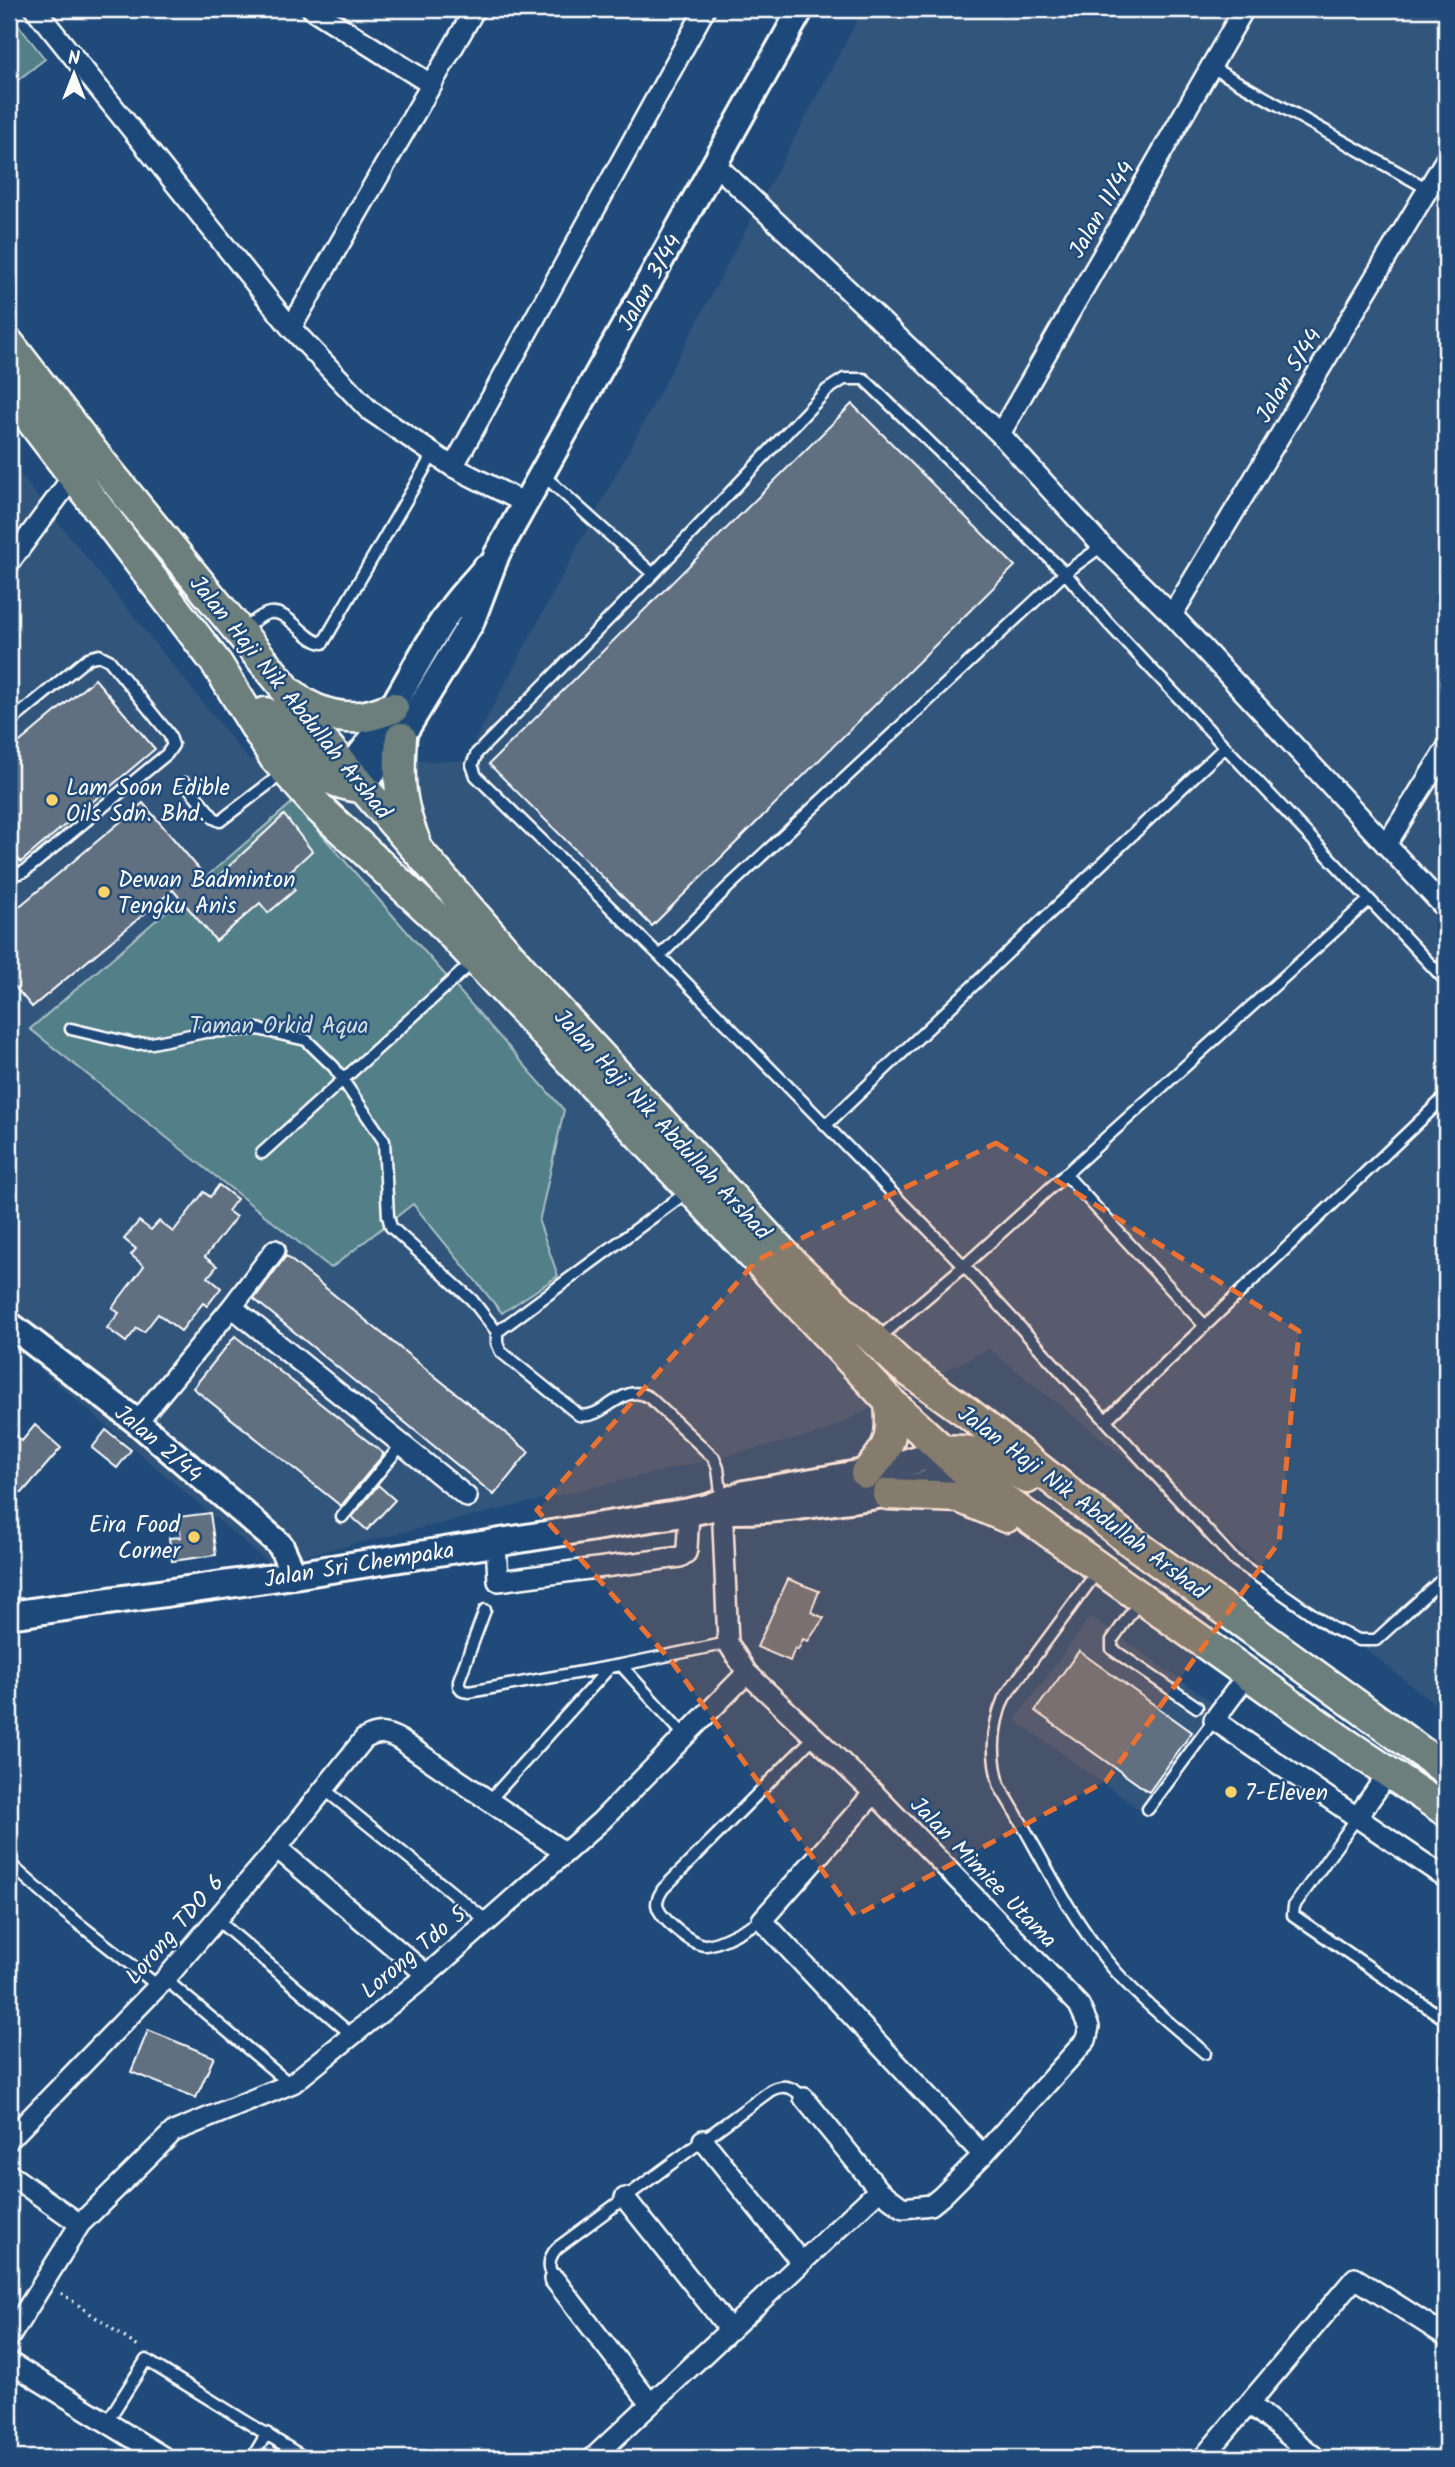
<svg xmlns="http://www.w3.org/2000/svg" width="1455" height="2467" font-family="Kalam,sans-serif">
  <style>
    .built { fill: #33557c }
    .green { fill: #527f88; stroke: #a8bfc4; stroke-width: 2 }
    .building { fill: #616f81; stroke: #fff; stroke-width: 2 }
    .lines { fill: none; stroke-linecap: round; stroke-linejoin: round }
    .service-casing { stroke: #fff; stroke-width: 15 }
    .minor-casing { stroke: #fff; stroke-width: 24 }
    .tertiary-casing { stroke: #fff; stroke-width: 30 }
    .secondary-casing { stroke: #fff; stroke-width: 32 }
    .primary-casing { stroke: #fff; stroke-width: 35 }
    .path { stroke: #fff; stroke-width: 3.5; stroke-dasharray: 2 5; stroke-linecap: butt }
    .service { stroke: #1f4a7a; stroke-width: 10 }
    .minor { stroke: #1f4a7a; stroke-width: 19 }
    .tertiary { stroke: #1f4a7a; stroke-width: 24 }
    .secondary { stroke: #1f4a7a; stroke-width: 26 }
    .primary { stroke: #6c7f7c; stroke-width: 30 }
    .marked { fill: #eb7230; fill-opacity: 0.2; stroke: #eb7230; stroke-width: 5; stroke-dasharray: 14 9; stroke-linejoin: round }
    .poi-dot { fill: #ffd166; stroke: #1f4a7a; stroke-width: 2.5 }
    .labels { text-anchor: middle; stroke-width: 5; stroke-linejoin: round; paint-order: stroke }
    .street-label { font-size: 23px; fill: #fff; stroke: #1f4a7a }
    .poi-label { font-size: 23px; fill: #fff; stroke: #1f4a7a; text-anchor: start }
    .park-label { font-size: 23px; fill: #d4dfe1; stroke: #1f4a7a }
  </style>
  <rect width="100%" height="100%" fill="#1f4a7a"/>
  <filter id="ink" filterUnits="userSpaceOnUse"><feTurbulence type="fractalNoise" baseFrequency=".0143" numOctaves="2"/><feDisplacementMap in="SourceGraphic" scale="14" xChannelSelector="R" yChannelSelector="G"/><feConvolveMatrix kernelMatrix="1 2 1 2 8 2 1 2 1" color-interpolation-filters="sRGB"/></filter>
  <g filter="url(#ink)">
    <!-- built -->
    <path class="built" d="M863 9H1446V1713L989 1349 822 1433 270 1564 9 1343V461L248 759 464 761Z
      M1091 1616 1216 1705 1140 1810 1015 1720Z"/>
    <!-- green -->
    <path class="green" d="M9 13 45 59 9 87Z
      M293 802 564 1110 539 1222 558 1276 502 1313 413 1204 331 1268 30 1029Z"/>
    <!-- building -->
    <path class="building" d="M852 404 1015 566 652 926 489 764Z
      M95 679 155 749 21 862 9 848V751Z
      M143 803 211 883 284 815 312 851 285 876 295 890 268 913 260 903 216 941 173 890 32 1007 9 980V915Z
      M219 1185 237 1199 228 1211 236 1217 205 1257 217 1266 208 1277 221 1288 207 1306 203 1303 181 1331 158 1314 144 1332 137 1328 126 1342 107 1328 119 1313 112 1308 144 1266 131 1255 136 1249 124 1239 139 1221 151 1230 159 1221 173 1232 204 1192 210 1197Z
      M286 1256 529 1452 494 1495 254 1299Z
      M235 1336 384 1454 341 1506 193 1388Z
      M35 1425 61 1448 22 1493 9 1482V1429L22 1441Z
      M106 1430 131 1450 117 1468 92 1448Z
      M378 1485 395 1500 367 1530 352 1517Z
      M210 1513 216 1555 172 1561 169 1538 181 1537 178 1517Z
      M788 1579 819 1591 811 1612 824 1618 808 1641 803 1639 798 1650 795 1648 790 1661 757 1647Z
      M1079 1651 1192 1732 1149 1792 1035 1711Z
      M148 2030 214 2057 196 2098 131 2072Z"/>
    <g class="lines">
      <defs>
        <path id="service" d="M1211 67 1428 189
          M542 474 653 574
          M243 629C250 625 258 617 266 614 288 606 303 641 323 643L433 454
          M9 723 88 658 99 655 109 660 169 734 173 745 167 754 25 871 20 873 9 872
          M185 783 214 818 220 821 283 773
          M660 956 725 890 1065 573 1102 546
          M1446 981 1109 624 1065 573 864 379H844L827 390 653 574 477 753 472 765 476 776 660 956 964 1266 1233 1559 1332 1628 1359 1640H1376L1446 1576
          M71 1029 134 1044 152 1043 205 1032 258 1029 306 1040 334 1067 384 1141 388 1216 391 1227 472 1300 497 1332V1343L501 1352 579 1415C606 1420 622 1380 650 1398L714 1458 718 1468 722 1502
          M826 1125 1225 747
          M262 1153 474 961
          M1065 1174 1205 1326
          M497 1332 687 1192
          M879 1338 964 1266 1369 900
          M1106 1420 1446 1096
          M342 1517 402 1444
          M1097 1572 1004 1698C991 1728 991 1757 1000 1787 1036 1844 1064 1909 1107 1961 1135 1996 1171 2024 1205 2053
          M1140 1600 1112 1640V1649L1197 1707
          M485 1610 459 1680V1686L463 1691 469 1692 621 1665 728 1643
          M621 1665 685 1736
          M324 1789 487 1921
          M489 1801 609 1668
          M1148 1809 1214 1720
          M1358 1816 1294 1906 1293 1915 1446 2020
          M9 1863 64 1912 158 1986
          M216 1919 352 2035
          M762 1920C748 1927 721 1944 706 1945 693 1946 658 1918 657 1904 657 1898 660 1894 663 1889L814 1737
          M165 1979 290 2084
          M554 2279C547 2267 548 2258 557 2248L771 2090C785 2083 794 2088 804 2098
          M107 2422 146 2360 305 2458
          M252 2458 267 2433"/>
        <path id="minor" d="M35 9 291 328 369 410 453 467 525 503
          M312 9 432 85
          M715 164 1000 434 1102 546 1172 615 1446 909
          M291 328 475 9
          M1000 434 1244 9
          M453 467 705 9
          M9 563 74 475
          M1172 615 1446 159
          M1386 845 1446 749
          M232 1307 275 1250
          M137 1422 232 1307 467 1497
          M722 1502 728 1643 747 1673 874 1793 1079 2005 1089 2027 1086 2040 983 2155 942 2196 931 2205 903 2208 879 2190 804 2098
          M496 1542 498 1581 680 1557 686 1553 687 1549 689 1512
          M1248 1674 1214 1720 1446 1878
          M874 1793 762 1920 983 2155
          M1358 1816 1389 1772
          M277 1848 427 1975
          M9 2140 168 1976 277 1848 364 1739C378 1731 386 1732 400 1740L564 1852
          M703 2140 801 2262
          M9 2174 80 2224
          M625 2198 730 2330
          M554 2279 650 2403
          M9 2338 80 2224 173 2132 293 2083 427 1975 601 1821 747 1673
          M9 2362 165 2458
          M1250 2404 1316 2458
          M593 2458 879 2190
          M1203 2458 1355 2278 1446 2336"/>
        <path id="tertiary" d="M348 769C391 721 414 661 450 610 460 595 474 582 485 568
          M361 787 401 738 471 623 497 554 801 9
          M9 1324 137 1422 275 1540 281 1546 294 1575"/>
        <path id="secondary" d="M723 1510C764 1511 802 1506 842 1500 882 1494 927 1491 961 1467
          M9 1615 294 1575 689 1512 708 1508 745 1494 886 1469 944 1451"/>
        <path id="primary" d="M9 344 94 454 283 685 297 712 549 1001 793 1264 902 1366 968 1413 1129 1540 1446 1770
          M9 391 217 664 275 758 320 809 436 917 890 1402 961 1467 1007 1502 1339 1739 1446 1811
          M293 695C310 711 337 719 360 717 371 716 382 711 393 708
          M265 713C293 746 314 783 361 787
          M401 738C398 777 399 803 414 840
          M944 1451C979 1448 998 1461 1027 1478
          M866 1473C891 1447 893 1437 890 1402
          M888 1494 959 1497 1006 1517"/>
      </defs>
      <!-- service casing -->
      <use href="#service" class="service-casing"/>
      <!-- minor casing -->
      <use href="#minor" class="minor-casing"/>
      <!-- tertiary casing -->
      <use href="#tertiary" class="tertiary-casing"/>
      <!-- secondary casing -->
      <use href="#secondary" class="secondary-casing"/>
      <!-- primary casing -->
      <use href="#primary" class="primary-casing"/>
      <!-- path -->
      <path class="path" d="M61 2293 141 2349"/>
      <!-- service -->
      <use href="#service" class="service"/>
      <!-- minor -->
      <use href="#minor" class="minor"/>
      <!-- tertiary -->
      <use href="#tertiary" class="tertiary"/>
      <!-- secondary -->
      <use href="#secondary" class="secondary"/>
      <!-- primary -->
      <use href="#primary" class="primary"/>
    </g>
  </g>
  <!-- marked area -->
  <path class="marked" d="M996 1143 1299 1331 1279 1542 1106 1781 855 1916 672 1662 537 1510 757 1260Z"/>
  <!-- markers -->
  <g class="poi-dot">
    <circle cx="52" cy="800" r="7"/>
    <circle cx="104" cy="892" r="7"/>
    <circle cx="194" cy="1537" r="7"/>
    <circle cx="1231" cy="1792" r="7"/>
  </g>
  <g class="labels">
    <!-- street labels -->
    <g class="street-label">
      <text transform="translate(1101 209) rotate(-60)" y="8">Jalan 11/44</text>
      <text transform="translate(649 282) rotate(-61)" y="8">Jalan 3/44</text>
      <text transform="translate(1288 375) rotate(-59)" y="8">Jalan 5/44</text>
      <text transform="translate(291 697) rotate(51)" y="8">Jalan Haji Nik Abdullah Arshad</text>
      <text transform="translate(663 1124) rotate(47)" y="8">Jalan Haji Nik Abdullah Arshad</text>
      <text transform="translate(159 1443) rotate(40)" y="8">Jalan 2/44</text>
      <text transform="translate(1083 1502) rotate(37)" y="8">Jalan Haji Nik Abdullah Arshad</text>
      <text transform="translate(359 1564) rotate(-9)" y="8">Jalan Sri Chempaka</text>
      <text transform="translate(984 1872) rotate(46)" y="8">Jalan Mimiee Utama</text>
      <text transform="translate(174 1929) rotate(-49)" y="8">Lorong TDO 6</text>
      <text transform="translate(413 1952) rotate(-40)" y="8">Lorong Tdo 5</text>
    </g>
    <!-- poi labels -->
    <g class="poi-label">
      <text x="66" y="795">Lam Soon Edible<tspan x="66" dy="26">Oils Sdn. Bhd.</tspan></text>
      <text x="118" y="887">Dewan Badminton<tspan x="118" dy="26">Tengku Anis</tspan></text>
      <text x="180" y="1532" text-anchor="end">Eira Food<tspan x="180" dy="26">Corner</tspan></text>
      <text x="1245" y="1800">7-Eleven</text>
    </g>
    <!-- park labels -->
    <g class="park-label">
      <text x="279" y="1033">Taman Orkid Aqua</text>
    </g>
  </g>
  <!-- margin -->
  <rect width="1455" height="2467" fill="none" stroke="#1f4a7a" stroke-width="35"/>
  <rect x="18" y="18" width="1420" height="2432" fill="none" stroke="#fff" stroke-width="2.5" filter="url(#ink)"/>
  <!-- north arrow -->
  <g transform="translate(74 74)" stroke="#1f4a7a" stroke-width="5" paint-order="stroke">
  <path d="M0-5L12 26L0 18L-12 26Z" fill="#ffffff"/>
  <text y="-10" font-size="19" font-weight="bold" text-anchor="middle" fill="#ffffff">N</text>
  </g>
</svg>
